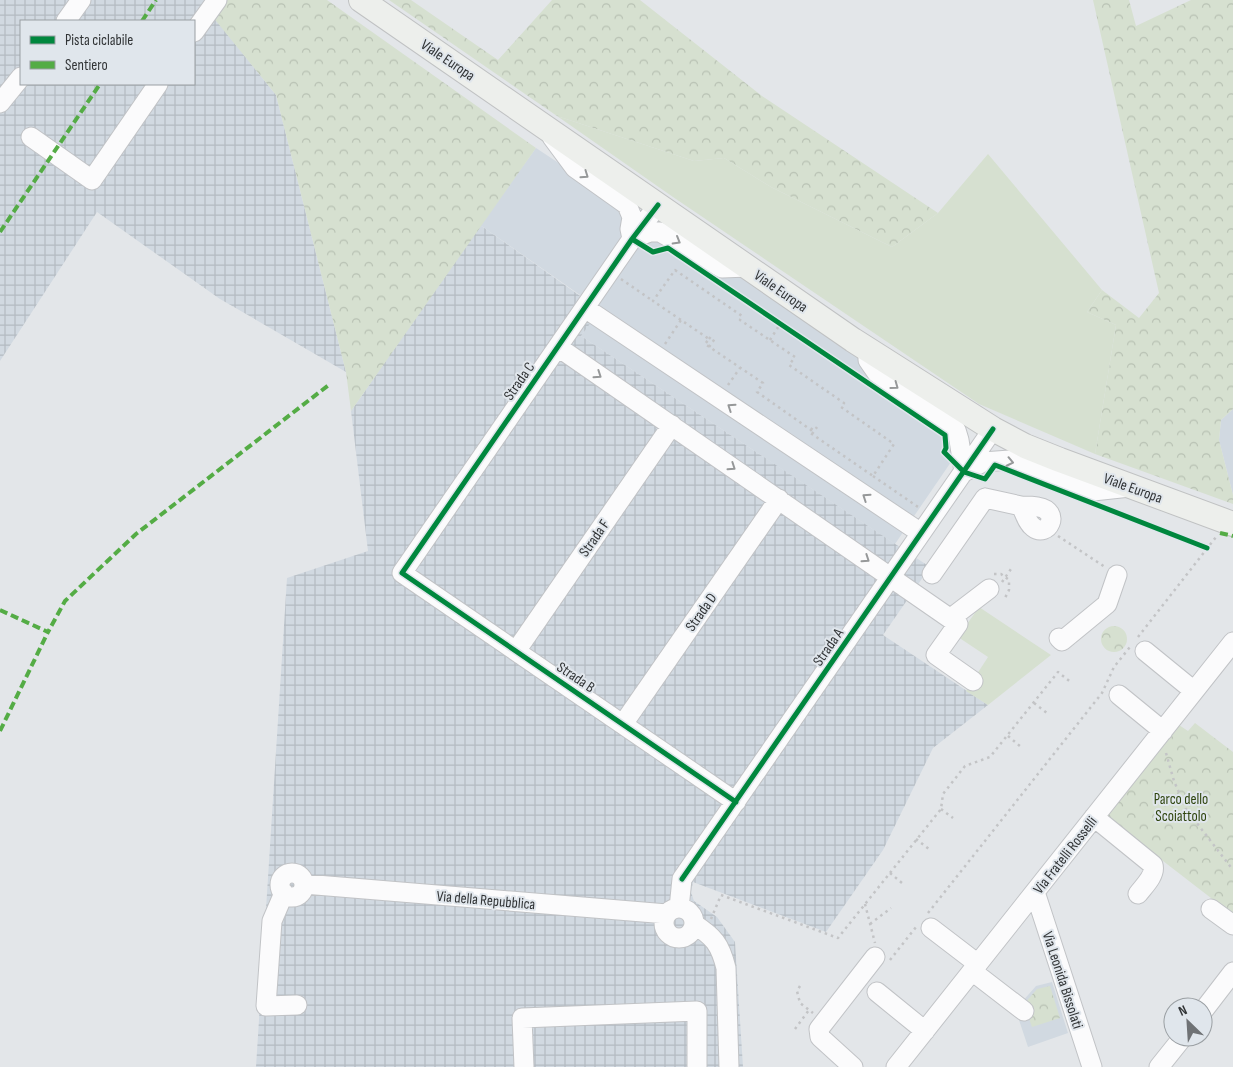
<svg xmlns="http://www.w3.org/2000/svg" width="1233" height="1067" font-family="'Sofia Sans Condensed',sans-serif">
  <style>
    .built { fill: #d1d9e1 }
    .industrial { fill: url(#industrial-grid); fill-rule: evenodd }
    .forest { fill: url(#forest-crowns) }
    .garden { fill: #d6e0d0 }
    .lines { fill: none; stroke-linecap: round; stroke-linejoin: round }
    .minor-casing { stroke: #c1c3c6; stroke-width: 21 }
    .major-casing { stroke: #c0c2c3; stroke-width: 26 }
    .path { stroke: #c3c4c6; stroke-width: 2.5; stroke-dasharray: 2.5 4; stroke-linecap: butt }
    .minor { stroke: #fbfbfc; stroke-width: 19 }
    .major { stroke: #edefec; stroke-width: 24 }
    .quiet { stroke: #54ac45; stroke-width: 4; stroke-dasharray: 8 4; stroke-linecap: butt }
    .cycleway-casing { stroke: #e0e6ec; stroke-width: 8 }
    .cycleway { stroke: #00873e; stroke-width: 5 }
    .oneway { stroke: #969899 }
    .labels { text-anchor: middle; stroke-width: 4; stroke-linejoin: round; paint-order: stroke }
    .street-label { font-size: 15px; fill: #313436; stroke: #e0e6ec }
    .park-label { font-size: 15px; fill: #2e440d; stroke: #e0e6ec }
  </style>
  <defs>
    <pattern id="industrial-grid" width="8" height="8" patternUnits="userSpaceOnUse" patternTransform="scale(1.25)"><rect width="8" height="8" fill="#d1d9e1"/><path d="M0 4h8M4 0v8" fill="none" stroke="#b4bbc2"/></pattern>
    <pattern id="forest-crowns" width="20" height="18" patternUnits="userSpaceOnUse" patternTransform="scale(1.25)"><rect width="20" height="18" fill="#d6e0d0"/><path d="M2 6a3 3 0 1 1 6 0M12 15a3 3 0 1 1 6 0" fill="none" stroke="#b8c1b3"/></pattern>
  </defs>
  <rect width="100%" height="100%" fill="#e3e6e9"/>
  <!-- built -->
  <path class="built" d="M536 148 722 271 741 276 863 360 949 429 955 454 951 462 895 544 581 336 600 309 480 225Z
    M1233 409V495L1219 440 1221 420Z
    M1052 982 1068 1033 1028 1047 1018 1017 1021 1003 1036 986Z"/>
  <!-- industrial -->
  <path class="industrial" d="M0 0H225L213 16 276 95 346 372 220 299 97 212 0 361ZM21 21H194V84H21Z
    M480 225 600 310 581 336 930 567 883 635 988 705 933 748 883 850 826 932 693 882 691 892 694 901 717 917 735 942 743 1067H256L287 578 368 551 351 411Z"/>
  <!-- forest -->
  <path class="forest" d="M225 0H327L536 148 351 411 346 372 276 95 212 16Z
    M389 0H411L498 60 552 0H640L762 96 938 213 892 247 771 187 724 158 694 161 557 116Z
    M1093 0H1129L1136 26 1191 0H1233V409L1221 420 1219 440 1233 495V504L1095 454 1116 325 1087 312 1102 290 1139 318 1159 293Z
    M1101 639a13 13 0 1 1 26 0a13 13 0 1 1-26 0Z
    M1195 723 1233 752V915L1106 817 1179 725 1188 731Z
    M1050 986 1060 1018 1032 1027 1024 1004 1037 989Z"/>
  <!-- garden -->
  <path class="garden" d="M557 116 694 161 724 158 771 187 892 247 938 213 988 154 1102 290 1087 312 1116 325 1095 454 979 404 673 197Z
    M979 607 1051 655 988 705 966 691 988 657 958 637Z"/>
  <g class="lines">
    <defs>
      <path id="minor" d="M66 21 81 0
        M194 32 217 0
        M0 103 21 77
        M31 137 92 180 158 84
        M552 137 575 168 627 205 632 217 630 229 632 239
        M658 205 632 239 402 573 736 802
        M632 239 650 232H660L722 268 748 267
        M585 308 921 533
        M558 347 958 624 936 655 973 681
        M868 349V360L877 373 956 430 959 440 964 472
        M964 472 983 462 1010 460 1077 487 1093 491 1130 487
        M985 498 1021 506C1025 513 1027 523 1033 527 1048 539 1062 511 1038 507 1033 506 1027 506 1021 506
        M932 574 985 498
        M951 618 989 589
        M1059 638 1062 641 1107 604 1117 575
        M516 651 672 425
        M1145 651 1194 691
        M1119 695 1163 731
        M623 724 779 499
        M1094 817 1153 865C1156 875 1144 886 1138 894
        M280 885a12 12 0 1 1 24 0a12 12 0 1 1-24 0Z
        M304 884 667 914
        M1035 892 1092 1067
        M284 893 272 921 266 1006 297 1005
        M679 908 682 879 993 429
        M664 923a15 15 0 1 1 30 0a15 15 0 1 1-30 0Z
        M1211 909 1233 925
        M694 924C714 937 720 944 726 968L729 1067
        M931 928 978 964
        M972 971 1024 1011
        M877 992 925 1031
        M1203 1011 1233 972
        M524 1067 522 1018 697 1011V1067
        M853 1067 820 1037 819 1029 875 957
        M896 1067 1233 642
        M1159 1067 1183 1037"/>
      <path id="major" d="M361 0 853 340 993 429 1025 446 1060 460 1233 524"/>
    </defs>
    <!-- minor casing -->
    <use href="#minor" class="minor-casing"/>
    <!-- major casing -->
    <use href="#major" class="major-casing"/>
    <!-- path -->
    <path class="path" d="M675 270 742 316 740 320 795 357 789 365 844 403 841 407 894 444 873 476 809 432 811 430 757 392 763 383 705 344 709 339 653 301Z
      M621 279 653 301
      M709 339 712 335
      M770 340 780 324
      M665 344 681 320
      M709 347 716 337
      M728 385 740 368
      M811 430 814 425
      M812 434 817 427
      M873 476 921 509
      M1058 536 1105 567
      M994 574H1001L1009 580V590L1004 600
      M1002 582 1011 569
      M1138 637 1216 537
      M1034 703 1047 713
      M1008 736 1021 747
      M1166 753 1174 781 1186 809 1233 870
      M941 809 953 818
      M916 839 929 849
      M890 873 902 883
      M865 904 875 943
      M928 913 1102 693 1114 667 1130 647
      M711 919 721 895 838 938 941 809 943 794 965 766 990 757 1058 672 1072 683
      M870 924 891 908
      M890 960 916 927
      M800 986 797 991 800 1003 813 1013
      M795 1029 809 1010"/>
    <!-- minor -->
    <use href="#minor" class="minor"/>
    <!-- major -->
    <use href="#major" class="major"/>
    <!-- quiet -->
    <path class="quiet" d="M142 21 156 0
      M0 232 100 84
      M1220 533 1233 536
      M0 610 48 632 65 601 136 534 330 384
      M0 731 48 632"/>
    <defs>
      <path id="cycleway" d="M658 205 632 239 402 573 736 802
        M632 239 653 252 668 248 945 435 946 448 944 452 964 472 985 479 995 465 1207 548
        M682 879 993 429"/>
    </defs>
    <!-- cycleway casing -->
    <use href="#cycleway" class="cycleway-casing"/>
    <!-- cycleway -->
    <use href="#cycleway" class="cycleway"/>
  </g>
  <!-- one-way arrows -->
  <defs><path id="oneway-chevron" d="M-2-3.5L2.5 0L-2 3.5" fill="none" stroke-width="1.6" stroke-linecap="round" stroke-linejoin="round" transform="scale(1.25)"/></defs>
  <g class="oneway">
    <use href="#oneway-chevron" transform="translate(585 175) rotate(35)"/>
    <use href="#oneway-chevron" transform="translate(677 241) rotate(30)"/>
    <use href="#oneway-chevron" transform="translate(598 375) rotate(34)"/>
    <use href="#oneway-chevron" transform="translate(895 386) rotate(36)"/>
    <use href="#oneway-chevron" transform="translate(731 407) rotate(-146)"/>
    <use href="#oneway-chevron" transform="translate(1010 462) rotate(12)"/>
    <use href="#oneway-chevron" transform="translate(732 467) rotate(34)"/>
    <use href="#oneway-chevron" transform="translate(866 497) rotate(-146)"/>
    <use href="#oneway-chevron" transform="translate(866 559) rotate(34)"/>
  </g>
  <g class="labels">
    <!-- street labels -->
    <g class="street-label">
      <text transform="translate(448 60) rotate(34)" y="5">Viale Europa</text>
      <text transform="translate(781 291) rotate(35)" y="5">Viale Europa</text>
      <text transform="translate(519 381) rotate(-55)" y="5">Strada C</text>
      <text transform="translate(1133 488) rotate(20)" y="5">Viale Europa</text>
      <text transform="translate(594 538) rotate(-55)" y="5">Strada F</text>
      <text transform="translate(701 612) rotate(-55)" y="5">Strada D</text>
      <text transform="translate(828 647) rotate(-55)" y="5">Strada A</text>
      <text transform="translate(576 677) rotate(34)" y="5">Strada B</text>
      <text transform="translate(1065 855) rotate(-52)" y="5">Via Fratelli Rosselli</text>
      <text transform="translate(486 900) rotate(5)" y="5">Via della Repubblica</text>
      <text transform="translate(1063 980) rotate(72)" y="5">Via Leonida Bissolati</text>
    </g>
    <!-- park labels -->
    <g class="park-label">
      <text x="1181" y="804">Parco dello<tspan x="1181" dy="17">Scoiattolo</tspan></text>
    </g>
  </g>
  <!-- legend -->
  <rect x="20" y="20" width="175" height="65" fill="#e0e6ec" stroke="#9a9fa3"/>
  <rect x="30" y="36" width="25" height="8" fill="#00873e" stroke="#9a9fa3"/>
  <text x="65" y="45" font-size="15" fill="#313436">Pista ciclabile</text>
  <rect x="30" y="61" width="25" height="8" fill="#54ac45" stroke="#9a9fa3"/>
  <text x="65" y="70" font-size="15" fill="#313436">Sentiero</text>
  <!-- north arrow -->
  <g transform="translate(1188 1022) rotate(335)"><circle r="24" fill="#e0e6ec" stroke="#9a9fa3"/>
  <path d="M0-4L9 19L0 12L-9 19Z" fill="#6f7275"/>
  <text y="-8" font-size="14" font-weight="bold" text-anchor="middle" fill="#313436">N</text>
  </g>
</svg>
